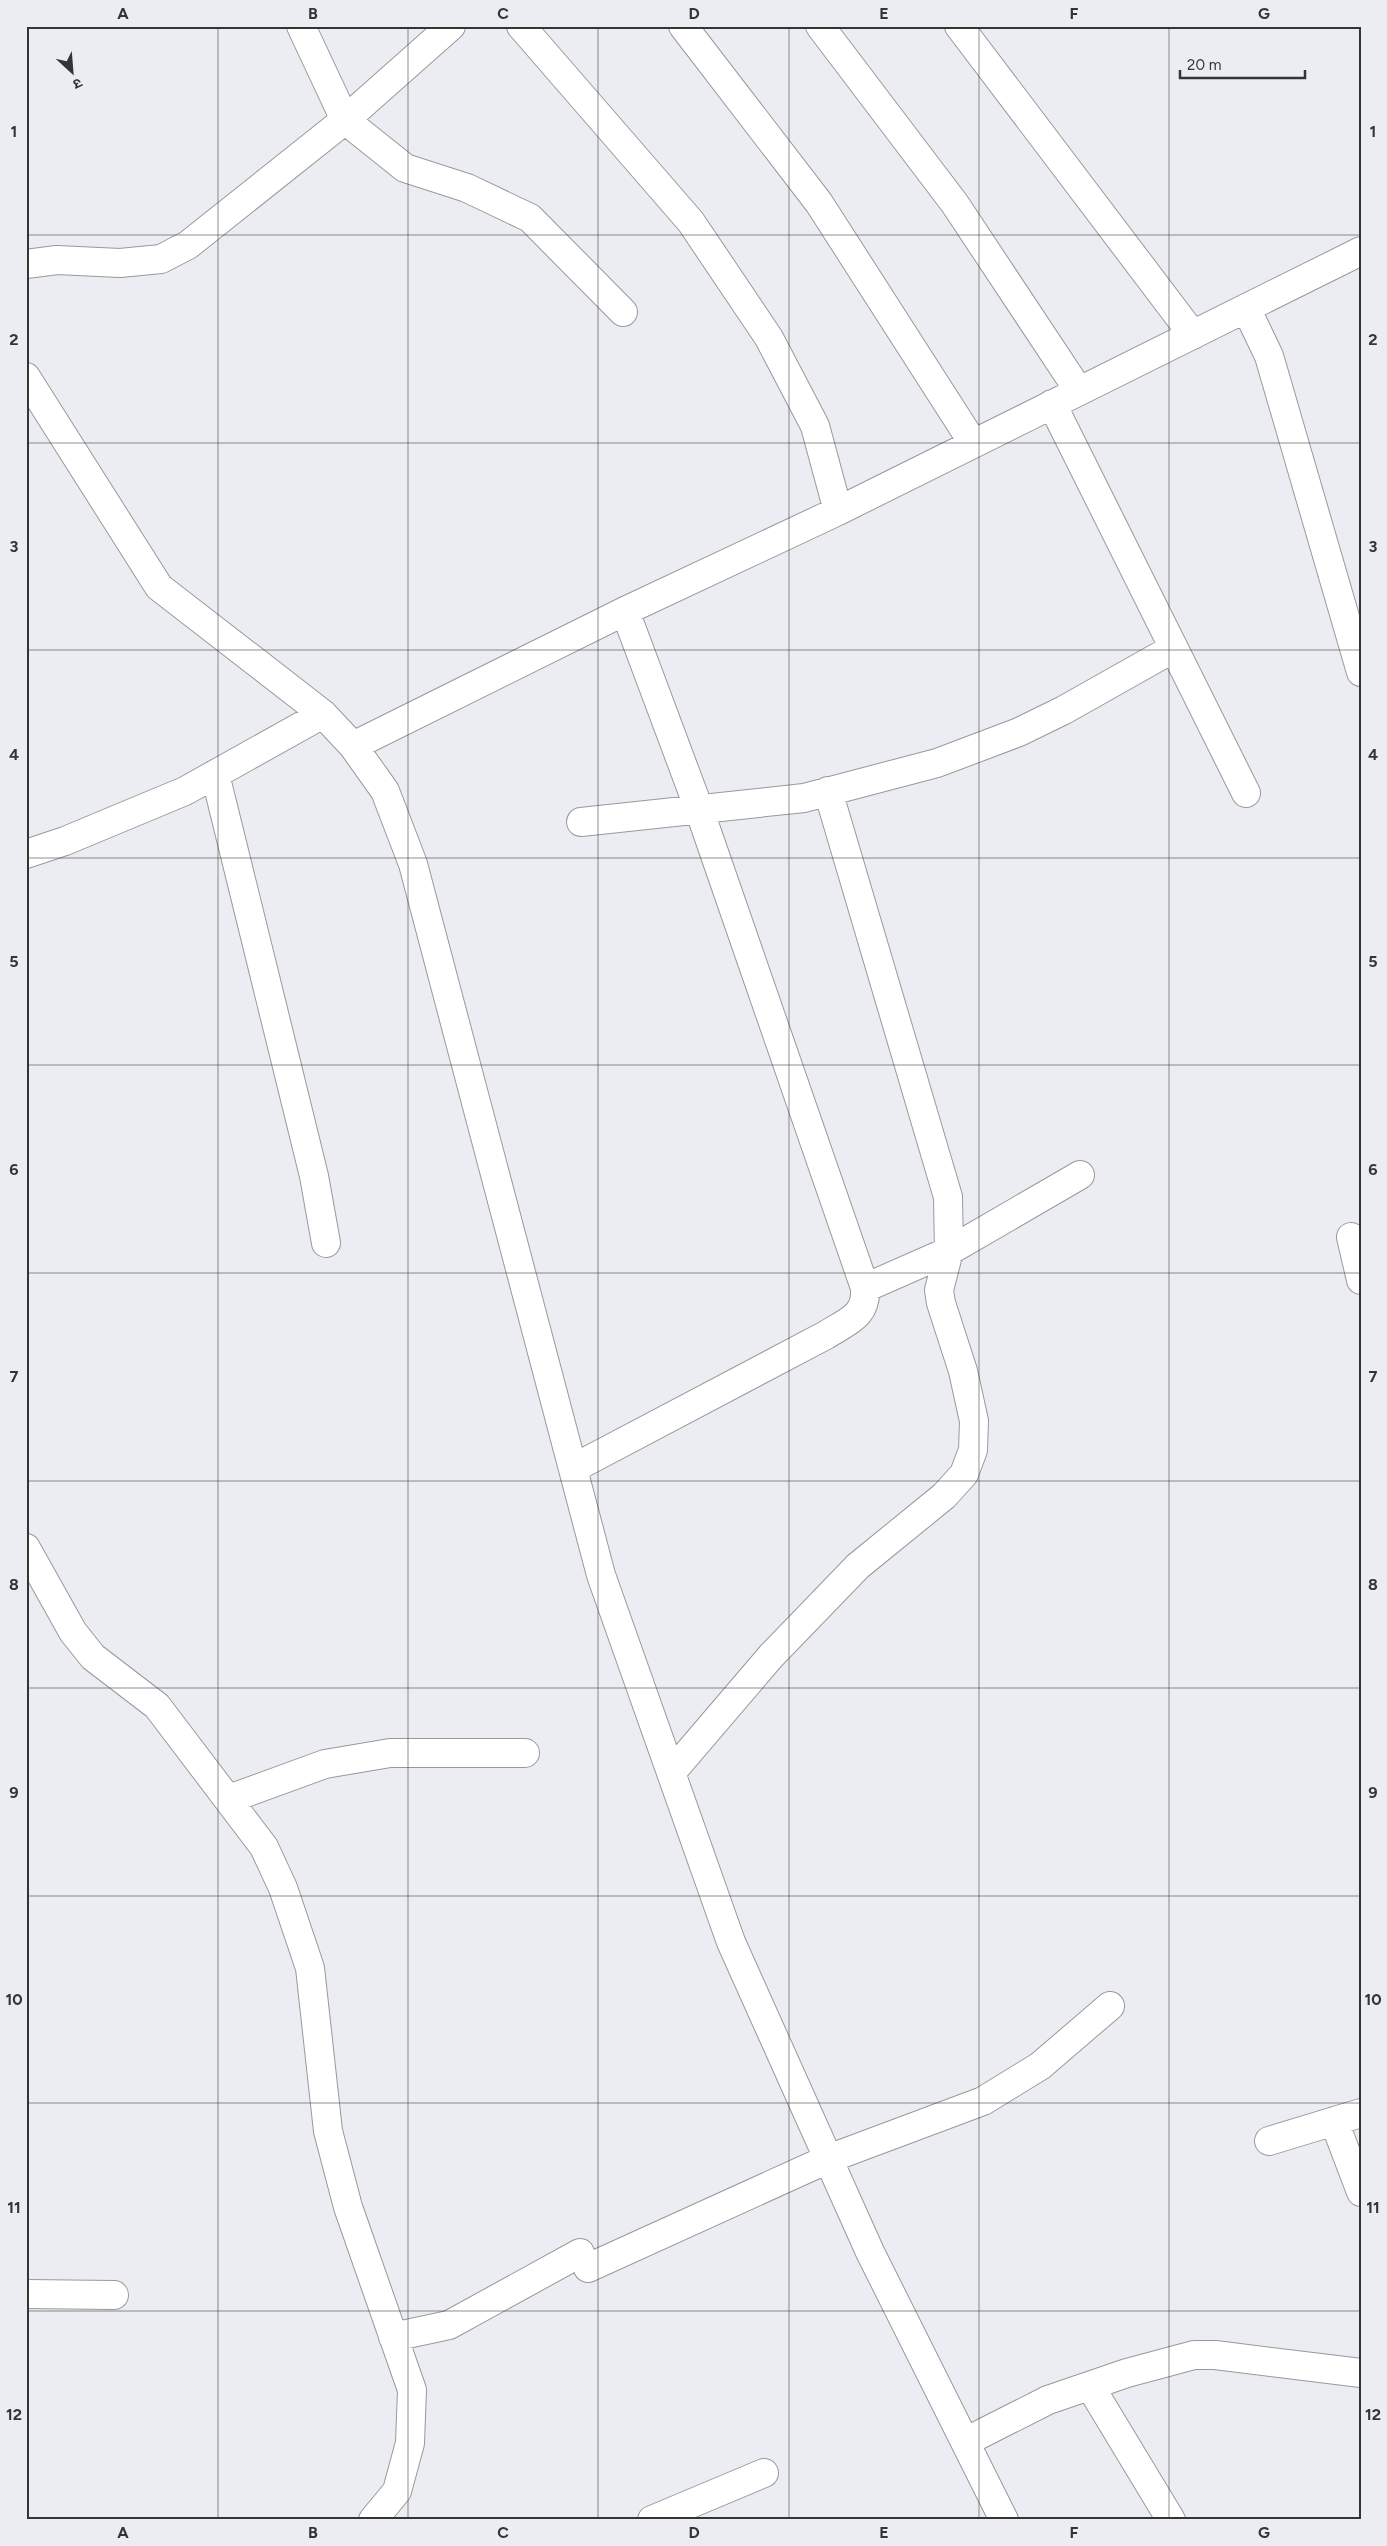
<svg xmlns="http://www.w3.org/2000/svg" width="1387" height="2546" font-family="Figtree,'Noto Sans Devanagari',sans-serif">
  <style>
    .lines { fill: none; stroke-linecap: round; stroke-linejoin: round }
    .street-casing { stroke: #97999d; stroke-width: 30 }
    .street { stroke: #fff; stroke-width: 28 }
    .grid { fill: none; stroke: #333435; stroke-width: 1; stroke-opacity: 0.55 }
    .neatline { fill: none; stroke: #333435; stroke-width: 2 }
    .grid-label { font-size: 16px; text-anchor: middle; font-weight: bold; fill: #333435 }
  </style>
  <rect width="100%" height="100%" fill="#ebedf2"/>
  <g class="lines">
    <defs>
      <path id="street" d="M301 26 345 120 405 168 467 188 530 218 623 312
        M521 26 691 222 769 338 815 426 838 511
        M683 26 819 203 973 443
        M820 26 955 204 1079 391
        M959 26 1193 335
        M26 264 57 260 120 263 161 259 188 245 345 120 451 26
        M1246 308 1269 356 1361 672
        M26 377 159 587 323 714 353 746 385 791 413 864 601 1575 731 1942 870 2252 1004 2520
        M1052 404 1246 793
        M353 746 625 611 838 511 1361 251
        M215 774 314 1176 326 1243
        M581 822 804 798 937 763 1019 732 1064 710 1174 648
        M26 854 65 841 185 791 323 714
        M1351 1237 1361 1280
        M865 1288 949 1251 1080 1175
        M574 1468 826 1335C848 1321 867 1316 865 1288L699 809 625 611
        M26 1548 73 1632 93 1657 157 1706 264 1847 283 1888 310 1968 328 2131 348 2207 412 2390 410 2443 397 2491 373 2520
        M671 1773 771 1656 858 1566 944 1496 964 1474 973 1450 974 1421 963 1371 941 1303 939 1290 949 1251 948 1197 828 791
        M229 1799 325 1764 390 1753H525
        M1334 2121 1361 2192
        M1269 2141 1361 2113
        M588 2268 828 2159 983 2101 1040 2066 1110 2006
        M26 2294 114 2295
        M393 2337 449 2325 580 2253
        M1090 2386 1171 2520
        M965 2442 1048 2400 1127 2373 1194 2355H1215L1361 2373
        M652 2520 764 2473"/>
    </defs>
    <!-- street casing -->
    <use href="#street" class="street-casing"/>
    <!-- street -->
    <use href="#street" class="street"/>
  </g>
  <!-- grid -->
  <path class="grid" d="M218 26V2520M408 26V2520M598 26V2520M789 26V2520M979 26V2520M1169 26V2520M26 235H1361M26 443H1361M26 650H1361M26 858H1361M26 1065H1361M26 1273H1361M26 1481H1361M26 1688H1361M26 1896H1361M26 2103H1361M26 2311H1361"/>
  <!-- border -->
  <rect width="1387" height="2546" fill="none" stroke="#ebedf2" stroke-width="55"/>
  <!-- north arrow -->
  <g transform="translate(72 72) rotate(154)" stroke="#ebedf2" stroke-width="4" paint-order="stroke">
  <path d="M0-4L9 19L0 12L-9 19Z" fill="#333435"/>
  <text y="-8" font-size="14" font-weight="bold" text-anchor="middle" fill="#333435">उ</text>
  </g>
  <!-- scale -->
  <path d="M1180 70v8h125v-8" fill="none" stroke="#333435" stroke-width="2.5"/>
  <text x="1187" y="70" font-size="15" fill="#333435" stroke="#ebedf2" stroke-width="4" paint-order="stroke">20 m</text>
  <rect x="28" y="28" width="1332" height="2490" class="neatline"/>
  <g class="grid-label">
    <text x="123" y="19">A</text>
    <text x="313" y="19">B</text>
    <text x="503" y="19">C</text>
    <text x="694" y="19">D</text>
    <text x="884" y="19">E</text>
    <text x="1074" y="19">F</text>
    <text x="1264" y="19">G</text>
    <text x="14" y="137">1</text>
    <text x="1373" y="137">1</text>
    <text x="14" y="345">2</text>
    <text x="1373" y="345">2</text>
    <text x="14" y="552">3</text>
    <text x="1373" y="552">3</text>
    <text x="14" y="760">4</text>
    <text x="1373" y="760">4</text>
    <text x="14" y="967">5</text>
    <text x="1373" y="967">5</text>
    <text x="14" y="1175">6</text>
    <text x="1373" y="1175">6</text>
    <text x="14" y="1382">7</text>
    <text x="1373" y="1382">7</text>
    <text x="14" y="1590">8</text>
    <text x="1373" y="1590">8</text>
    <text x="14" y="1798">9</text>
    <text x="1373" y="1798">9</text>
    <text x="14" y="2005">10</text>
    <text x="1373" y="2005">10</text>
    <text x="14" y="2213">11</text>
    <text x="1373" y="2213">11</text>
    <text x="14" y="2420">12</text>
    <text x="1373" y="2420">12</text>
    <text x="123" y="2538">A</text>
    <text x="313" y="2538">B</text>
    <text x="503" y="2538">C</text>
    <text x="694" y="2538">D</text>
    <text x="884" y="2538">E</text>
    <text x="1074" y="2538">F</text>
    <text x="1264" y="2538">G</text>
  </g>
</svg>
